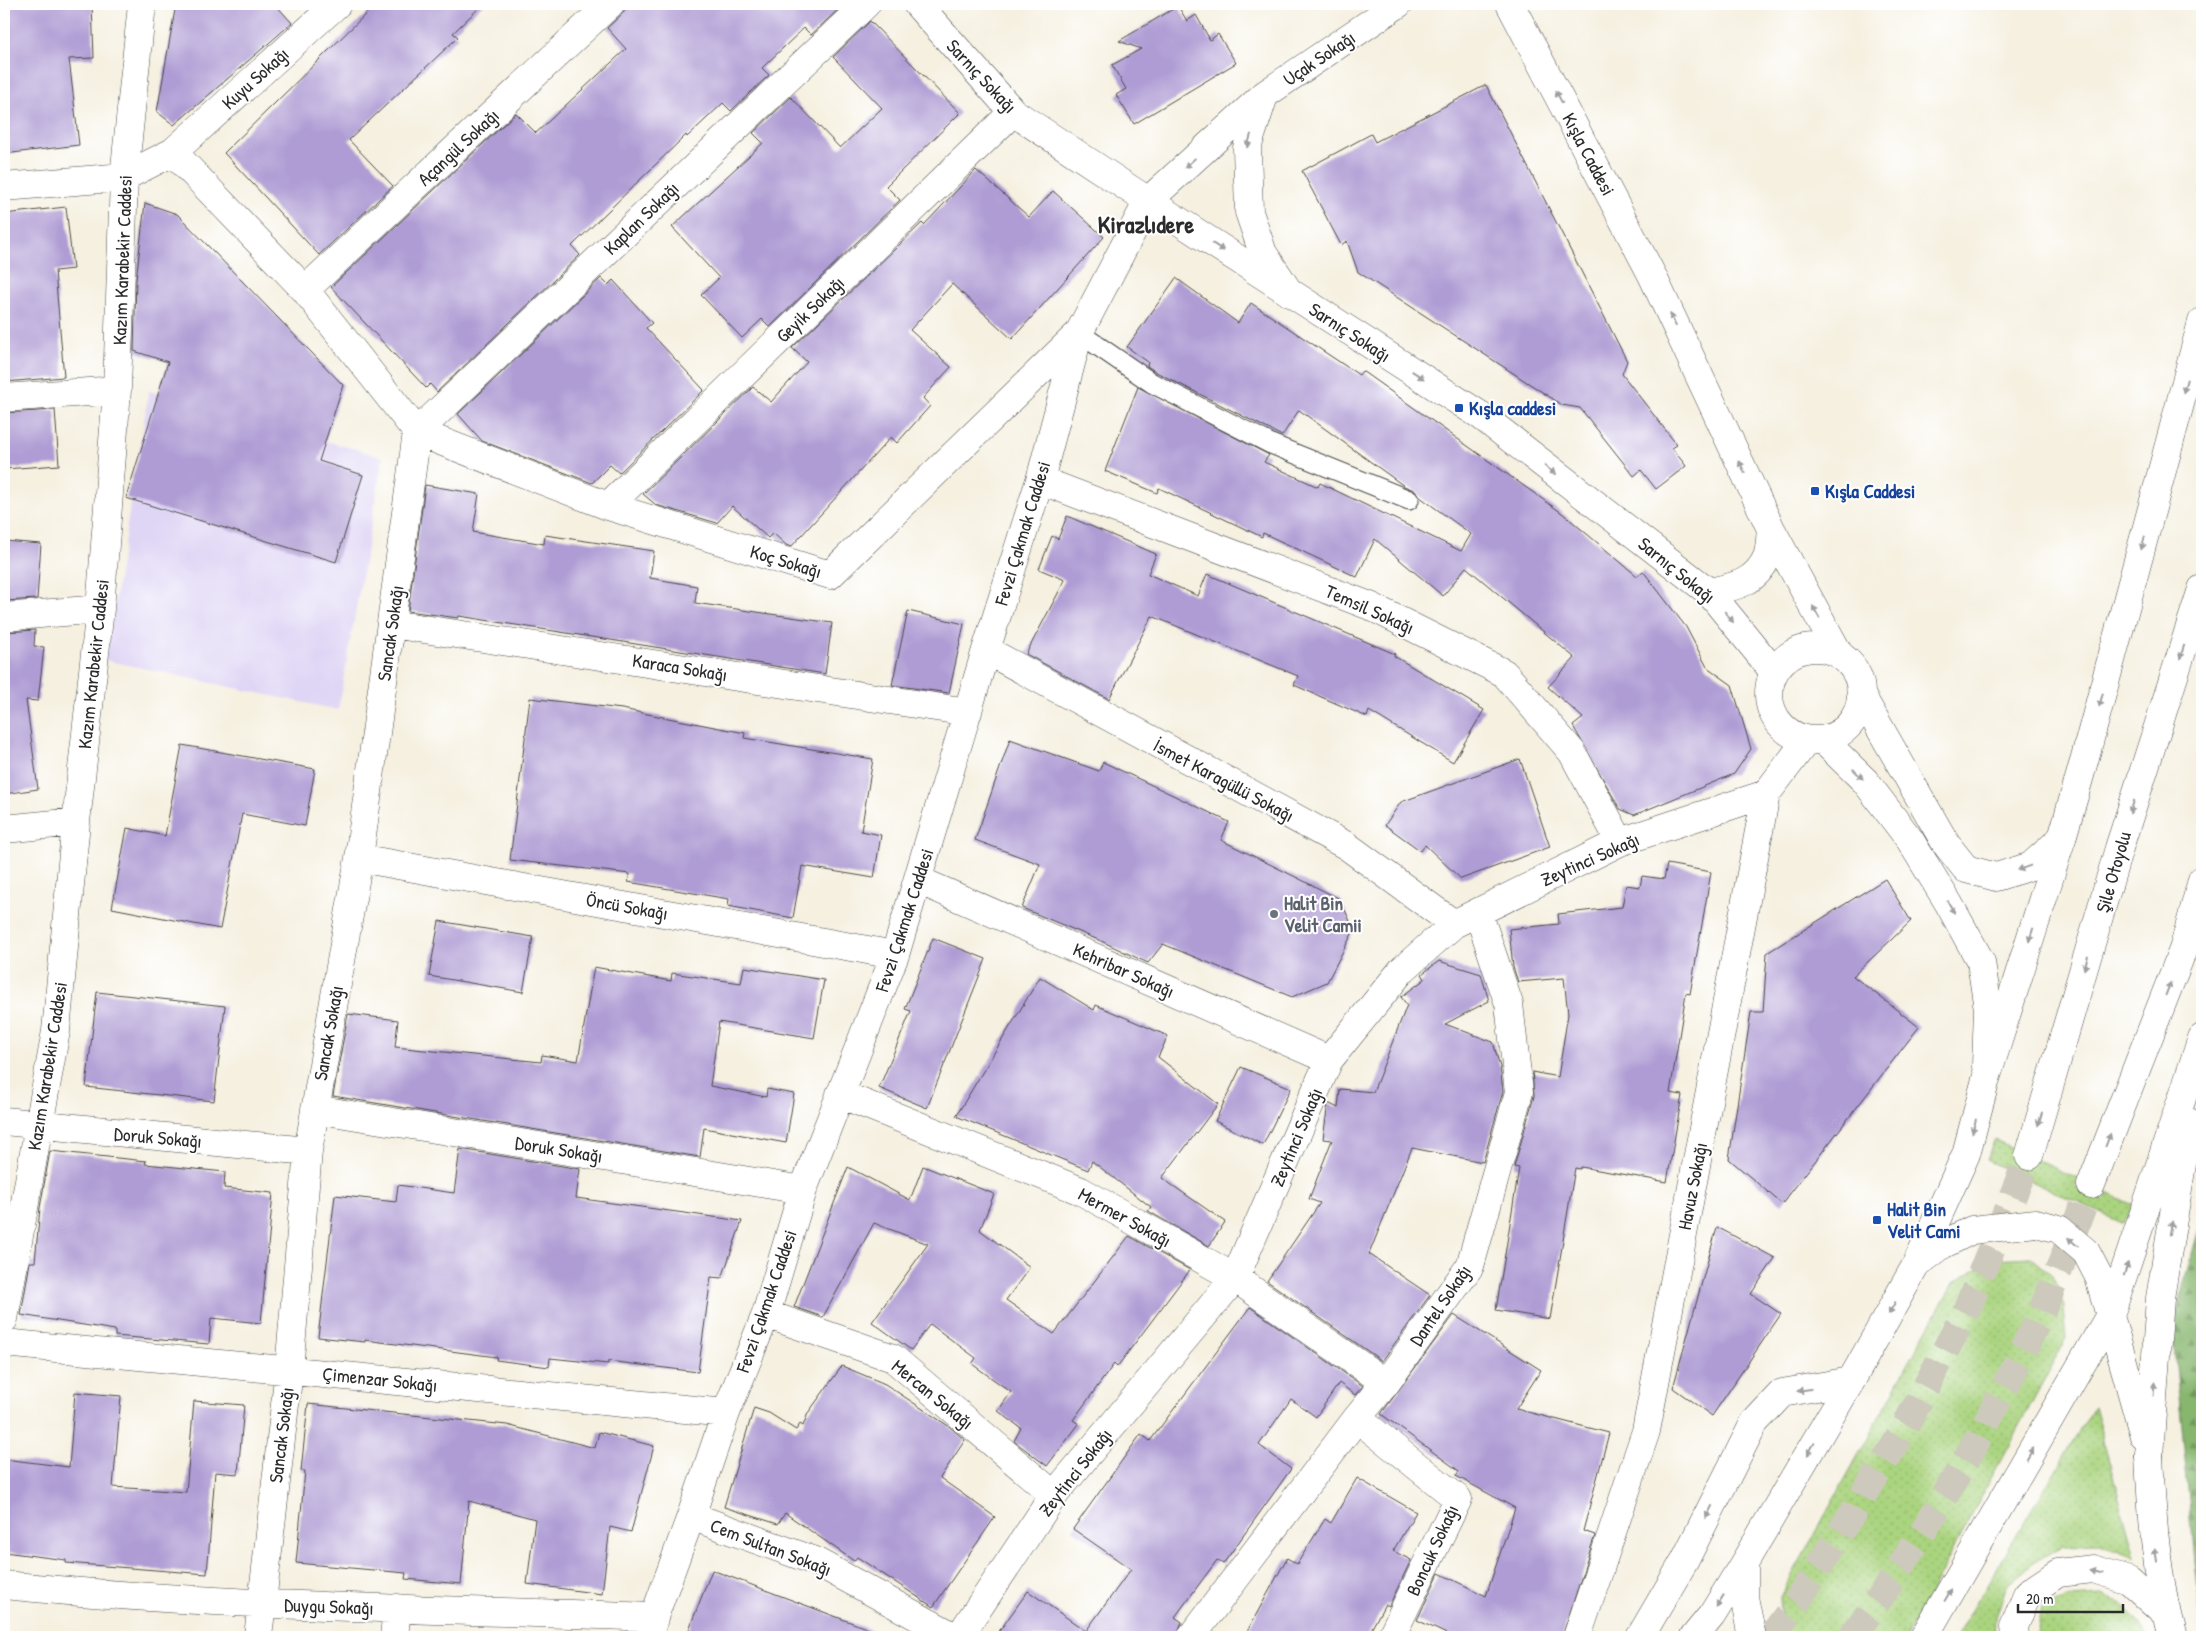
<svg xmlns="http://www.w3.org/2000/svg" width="2206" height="1641" font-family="'Patrick Hand',sans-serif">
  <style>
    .built { fill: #dfd5f5 }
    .grass { fill: url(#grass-dots); stroke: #6a8055 }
    .forest { fill: url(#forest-firs); stroke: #59704c }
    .building { fill: #af9cd4 }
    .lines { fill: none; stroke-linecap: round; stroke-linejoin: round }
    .highway-tunnel { stroke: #cdc9bc; stroke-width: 28; stroke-dasharray: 28 14; stroke-linecap: butt }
    .lane-casing { stroke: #494946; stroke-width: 21 }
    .street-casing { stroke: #494946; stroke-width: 29 }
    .secondary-casing { stroke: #494946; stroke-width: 29 }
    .primary-casing { stroke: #494946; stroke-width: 29 }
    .highway-casing { stroke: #494946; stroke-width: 29 }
    .lane { stroke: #fff; stroke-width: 19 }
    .street { stroke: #fff; stroke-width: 28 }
    .secondary { stroke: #fff; stroke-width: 28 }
    .primary { stroke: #fff; stroke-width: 28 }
    .highway { stroke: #fff; stroke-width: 28 }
    .oneway { fill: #a0a0a0 }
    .transit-dot { fill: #1a4fb4; stroke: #fff; stroke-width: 2 }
    .worship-dot { fill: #6b7280; stroke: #fff; stroke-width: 2 }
    .labels { text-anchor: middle; stroke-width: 4; stroke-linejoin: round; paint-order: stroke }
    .street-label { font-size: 19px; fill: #2b2b2b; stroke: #fff }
    .transit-label { font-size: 19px; font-weight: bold; fill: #164399; stroke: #fff; text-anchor: start }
    .worship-label { font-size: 19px; font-weight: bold; fill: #5b616d; stroke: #fff; text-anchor: start }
    .district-label { font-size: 24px; font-weight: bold; fill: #2b2b2b; stroke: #fff }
  </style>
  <defs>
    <pattern id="grass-dots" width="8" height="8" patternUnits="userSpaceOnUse" patternTransform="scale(1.25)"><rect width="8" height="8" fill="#aad47f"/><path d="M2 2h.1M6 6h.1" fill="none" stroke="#92b66e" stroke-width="1.8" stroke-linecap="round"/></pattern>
    <pattern id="forest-firs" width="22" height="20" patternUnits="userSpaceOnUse" patternTransform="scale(1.25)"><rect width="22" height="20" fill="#87b66e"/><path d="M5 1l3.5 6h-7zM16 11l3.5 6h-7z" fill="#6f945b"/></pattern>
  </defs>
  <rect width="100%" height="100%" fill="#fff"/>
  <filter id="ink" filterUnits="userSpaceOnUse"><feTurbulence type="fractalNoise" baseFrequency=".02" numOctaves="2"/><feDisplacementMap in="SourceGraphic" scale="10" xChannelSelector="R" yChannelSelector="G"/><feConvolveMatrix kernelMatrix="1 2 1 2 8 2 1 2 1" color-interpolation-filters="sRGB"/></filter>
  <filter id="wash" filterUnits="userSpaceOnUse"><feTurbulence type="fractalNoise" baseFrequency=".0096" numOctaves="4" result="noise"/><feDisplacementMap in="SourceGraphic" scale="20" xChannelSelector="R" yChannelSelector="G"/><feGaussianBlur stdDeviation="1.12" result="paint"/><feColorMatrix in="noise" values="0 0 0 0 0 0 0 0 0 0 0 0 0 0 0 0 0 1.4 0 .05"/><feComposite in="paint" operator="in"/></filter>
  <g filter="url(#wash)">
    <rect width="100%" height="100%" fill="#f5f0e0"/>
    <!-- built -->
    <path class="built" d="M149 391 383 457 338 710 105 660Z"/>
    <!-- grass -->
    <path class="grass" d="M1995 1140 2133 1205 2124 1224 1986 1160Z
      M2031 1257 2051 1274 2063 1299 2067 1337 1906 1637H1782L1780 1597 1953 1283 1993 1259Z
      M2094 1406 2135 1557 2100 1544 2063 1545 2033 1563 2008 1583 1996 1617 1995 1637H1956Z
      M2104 1595C2121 1605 2139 1618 2146 1637H2036L2042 1610 2067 1597Z"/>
    <!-- forest -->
    <path class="forest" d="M2202 1218V1633L2172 1325Z"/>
    <g id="blocks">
      <!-- building -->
      <path class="building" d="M61 4H92L94 58 69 59 79 145 4 154V6Z
        M176 4H275L292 23 174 125 157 112Z
        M376 4H483L453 33 458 37 349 140 393 186 319 255 224 153Z
        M629 4H844L811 35 804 28 762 68 769 75 731 111 723 103 687 137 686 135 572 246 580 255 437 392 430 384 426 388 331 287 516 113 536 133 626 49 607 28 621 15Z
        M1178 6 1187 21 1196 15 1210 40 1218 34 1236 63 1134 124 1116 95 1126 89 1112 65 1141 49 1119 41Z
        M870 21 960 113 886 186 900 200 770 327 762 319 742 338 701 295 719 278 672 227 763 143 753 133 791 97 840 148 882 108 833 57Z
        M1486 85 1627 361 1622 374 1677 445 1672 448 1686 466 1656 489 1641 470 1634 476 1580 408 1562 405 1358 272 1347 241 1341 245 1302 171 1371 134 1375 142Z
        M976 170 1029 217 1053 191 1104 237 1012 339 952 284 910 330 951 367 923 398 930 406 897 443 891 437 791 547 786 545 773 533 768 538 732 506 717 523 656 505 643 494 753 387 771 402 807 362 792 348 922 223 924 225Z
        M145 203 177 214 343 385 319 461 363 475 336 562 126 498 168 362 134 351 136 280Z
        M66 207 73 269 55 271 64 377 4 382V214Z
        M601 278 608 285 613 280 652 323 646 328 704 390 619 473 610 465 592 483 482 441 458 414Z
        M1176 278 1238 323 1251 303 1359 375 1362 371 1562 513 1637 576 1643 571 1686 627 1707 667 1732 685 1751 749 1734 774 1634 815 1620 809 1573 726 1583 718 1548 687 1575 658 1466 567 1443 596 1375 539 1357 577 1263 533 1262 537 1159 488 1157 493 1105 471 1138 387 1269 455 1264 462 1318 487 1320 483 1461 551 1471 534 1420 497 1414 490 1404 486 1299 410 1282 436 1158 373 1147 366 1148 362 1127 347Z
        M55 410 59 465 4 469V413Z
        M425 485 479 494 473 532 544 544 545 535 654 551 650 578 697 586 695 603 832 623 825 674 459 616 458 618 408 611Z
        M1067 516 1156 554 1148 574 1198 596 1207 574 1395 654 1394 656 1484 710 1453 762 1369 711 1367 717 1294 685 1298 676 1152 616 1109 699 1026 654 1065 580 1039 569 1052 536 1058 539Z
        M4 541 41 544 37 599 4 601Z
        M908 611 964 624 949 693 892 685Z
        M35 630 34 646 44 647 38 701 26 700 38 789 4 794V632Z
        M530 698 622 709 745 733 744 738 873 759 861 831 881 835 874 878 802 866 793 918 728 906 729 899 628 882 630 874 510 860Z
        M1010 739 1099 771 1103 762 1198 807 1229 822 1221 840 1340 899 1354 930 1327 982 1292 997 1163 944 1148 963 1101 941 1022 908 1040 864 975 840Z
        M182 745 315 769 305 826 242 814 220 929 112 908 127 828 165 836Z
        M1520 759 1550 847 1461 879 1425 845 1421 851 1385 825 1401 802Z
        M1667 864 1711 872 1690 994 1686 993 1670 1093 1682 1095 1667 1182 1581 1167 1580 1169 1575 1168 1550 1319 1496 1310 1519 1168 1514 1167 1534 1096 1532 1072 1558 1077 1568 1014 1564 978 1518 982 1513 967 1509 929 1559 924 1558 914 1622 907 1626 885 1640 887 1642 876 1664 879Z
        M1885 879 1911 921 1853 976 1919 1027 1782 1204 1729 1159 1751 1012H1763L1767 953Z
        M439 921 533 937 523 992 429 976Z
        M933 938 986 959 927 1108 879 1088 911 1011 905 1009Z
        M1439 961 1481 974 1489 1001 1445 1024 1493 1042 1500 1067 1503 1091 1483 1162 1412 1148 1369 1254 1430 1295 1382 1361 1267 1281 1320 1203 1309 1199 1332 1140 1323 1139 1328 1103 1338 1108 1340 1089 1373 1092 1407 1005 1401 997 1425 979 1422 974Z
        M594 967 671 981 672 973 741 983 744 967 824 980 814 1038 719 1022 710 1086 766 1097 767 1089 794 1094 786 1143 704 1128 700 1157 333 1096 348 1014 398 1020 395 1047 541 1062 542 1055 578 1061Z
        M1040 977 1094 1010 1096 1005 1168 1036 1158 1057 1218 1104 1162 1178 1225 1222 1209 1246 1148 1211 1151 1207 1092 1161 1088 1170 956 1116Z
        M97 992 225 1006 214 1101 86 1087Z
        M1241 1067 1291 1088 1263 1145 1215 1121Z
        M460 1149 580 1169 576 1198 742 1221 722 1278 711 1277 698 1372 608 1361V1364L550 1358 549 1367 496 1360 497 1357 365 1340V1342L318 1337 335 1195 396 1202 398 1185 454 1193Z
        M50 1151 146 1161 145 1164 225 1172 224 1188 273 1193 261 1323 211 1318 209 1344 115 1336V1330L21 1315 30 1262H35L40 1208Z
        M923 1166 994 1194 980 1230 1030 1267 1006 1300 1054 1334 1129 1236 1190 1270 1117 1367 1114 1364 1073 1420 1079 1424 1047 1466 1014 1441 1021 1428 998 1411 1011 1392 972 1364 976 1358 930 1324 911 1350 872 1322 928 1244 874 1223 823 1317 794 1307 848 1167 910 1200Z
        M1717 1227 1775 1258 1751 1294 1781 1314 1712 1416 1673 1388Z
        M1250 1307 1363 1386 1355 1395 1339 1383 1316 1417 1291 1399 1259 1445 1291 1469 1223 1564 1217 1560 1175 1617 1182 1622 1176 1637H995L1028 1591 1086 1631 1131 1569 1073 1529 1141 1434 1150 1441Z
        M1454 1315 1541 1370 1516 1409 1609 1433 1583 1531 1595 1535 1562 1637H1453L1417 1620 1439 1573 1486 1596 1515 1508 1456 1476 1459 1471 1381 1414Z
        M842 1366 885 1384 950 1427 965 1440 940 1478 995 1517 933 1607 857 1557 854 1561 785 1513 778 1524 724 1507 754 1408 769 1413 796 1430 800 1424 803 1426 808 1413Z
        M75 1392 121 1396 113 1487 186 1492 194 1401 244 1405 238 1474 215 1472 207 1574 66 1563V1560L4 1552V1459L69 1467Z
        M308 1404 507 1425 595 1448 599 1432 654 1446 631 1532 610 1527 602 1594 527 1584 535 1519 469 1501 461 1584 405 1579 406 1573 296 1563 305 1471H301Z
        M1357 1478 1416 1512 1393 1551 1411 1560 1389 1606 1385 1604 1367 1637H1244L1287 1558 1297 1564 1325 1519 1331 1523Z
        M712 1570 882 1634 881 1637H686Z"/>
    </g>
  </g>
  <g filter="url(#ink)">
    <use href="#blocks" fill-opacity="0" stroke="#494946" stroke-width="1"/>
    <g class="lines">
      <!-- highway-tunnel -->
      <path class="highway-tunnel" d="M1771 1637 1796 1603 1898 1440 1966 1311 2029 1156
        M1852 1637C1928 1532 1994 1418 2047 1299 2063 1262 2076 1223 2091 1185"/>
      <defs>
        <path id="lane" d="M1079 333 1152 383 1271 444 1409 500"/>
        <path id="street" d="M1264 96 1247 148 1249 212 1263 253 1289 292
          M173 152 337 4
          M4 187 124 177 173 152 305 290 417 432
          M305 290 610 4
          M4 398 117 390
          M417 432 608 506 830 575 1078 334
          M417 432 866 4
          M1040 480 1370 606 1504 673 1572 752 1620 842
          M608 506 1013 112
          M4 617 100 609
          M391 624 968 712
          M986 650 1347 846 1454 924
          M4 829 76 822
          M359 858 895 955
          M918 880 1329 1060
          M840 1094 1081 1191 1235 1278 1386 1383
          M315 1109 803 1190
          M4 1121 308 1151
          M766 1314 893 1358 1054 1495
          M4 1319 56 1031 76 822 100 609 117 390 124 177 142 4
          M4 1343 726 1413
          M1357 1418 1458 1499 1391 1637
          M691 1516 815 1561 955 1637
          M4 1585C220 1607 437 1609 654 1617
          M258 1637 289 1370 308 1151 359 858 417 432
          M394 1637 397 1608
          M650 1637 654 1617 691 1516 726 1413 766 1314 803 1190 895 955 986 650 1040 480 1079 333 1148 201 1264 95 1398 4
          M959 1637 1054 1495 1235 1278 1329 1060 1402 970 1454 924 1620 842 1766 794
          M1191 1637 1357 1418 1386 1383 1470 1266 1519 1092 1509 1004 1478 912
          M1577 1637 1646 1431 1766 794 1807 740
          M1640 1637 1685 1560 1754 1423 1782 1393 1851 1381"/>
        <path id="secondary" d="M917 4 1013 112 1148 201 1480 415 1709 592 1774 672
          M1510 4 1652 275 1771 529 1839 654
          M1709 592C1734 587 1756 583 1767 557 1770 549 1770 537 1771 529
          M1769 694a46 46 0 1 1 92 0a46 46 0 1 1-92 0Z
          M1861 695 1946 844 1966 869 1996 877 2031 866 2062 838
          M1823 740 1865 781 1910 840 1949 904 1981 962 1988 1009 1986 1066"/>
        <path id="primary" d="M2149 1456C2152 1518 2156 1577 2173 1637
          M2015 1637 2014 1627 2027 1594 2058 1573 2093 1569 2129 1580 2166 1614"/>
        <path id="highway" d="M2029 1156 2119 848 2202 589
          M2091 1185 2184 947 2202 880
          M1917 1264 1942 1245 1972 1230 2036 1223 2059 1229 2086 1252 2099 1277 2144 1436
          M2149 1456 2160 1298 2189 1122
          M1744 1563V1597L1752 1637
          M1694 1637 1712 1615 1744 1563 1851 1381 1916 1265 1966 1154 1986 1079 2062 838 2081 772 2202 322
          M1924 1637 2110 1315 2202 1038"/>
      </defs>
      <!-- lane casing -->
      <use href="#lane" class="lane-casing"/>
      <!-- street casing -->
      <use href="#street" class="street-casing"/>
      <!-- secondary casing -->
      <use href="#secondary" class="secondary-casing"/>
      <!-- primary casing -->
      <use href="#primary" class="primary-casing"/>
      <!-- highway casing -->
      <use href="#highway" class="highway-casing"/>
      <!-- lane -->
      <use href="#lane" class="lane"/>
      <!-- street -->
      <use href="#street" class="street"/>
      <!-- secondary -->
      <use href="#secondary" class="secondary"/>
      <!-- primary -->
      <use href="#primary" class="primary"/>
      <!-- highway -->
      <use href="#highway" class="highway"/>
    </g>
    <!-- one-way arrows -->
    <defs><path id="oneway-solid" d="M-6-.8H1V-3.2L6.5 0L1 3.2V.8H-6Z" transform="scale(1.25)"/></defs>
    <g class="oneway">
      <use href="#oneway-solid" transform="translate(1559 97) rotate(-118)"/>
      <use href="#oneway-solid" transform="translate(1249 141) rotate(107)"/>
      <use href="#oneway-solid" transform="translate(1190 163) rotate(137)"/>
      <use href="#oneway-solid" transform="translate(1218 247) rotate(33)"/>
      <use href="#oneway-solid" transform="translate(1673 320) rotate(-115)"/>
      <use href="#oneway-solid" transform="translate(1418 375) rotate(33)"/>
      <use href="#oneway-solid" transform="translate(2185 386) rotate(105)"/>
      <use href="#oneway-solid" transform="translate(1742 467) rotate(-115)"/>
      <use href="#oneway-solid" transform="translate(1550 470) rotate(38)"/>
      <use href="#oneway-solid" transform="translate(2143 543) rotate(105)"/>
      <use href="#oneway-solid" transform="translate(1816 612) rotate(-119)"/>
      <use href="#oneway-solid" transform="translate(1729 617) rotate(51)"/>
      <use href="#oneway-solid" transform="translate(2182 652) rotate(108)"/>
      <use href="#oneway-solid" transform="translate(2101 700) rotate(105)"/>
      <use href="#oneway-solid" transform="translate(1858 774) rotate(45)"/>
      <use href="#oneway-solid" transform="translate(2132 807) rotate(108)"/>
      <use href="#oneway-solid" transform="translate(2024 868) rotate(160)"/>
      <use href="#oneway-solid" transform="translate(1951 907) rotate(61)"/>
      <use href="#oneway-solid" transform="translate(2031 935) rotate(108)"/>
      <use href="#oneway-solid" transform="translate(2086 963) rotate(106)"/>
      <use href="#oneway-solid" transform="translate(2168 989) rotate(-69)"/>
      <use href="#oneway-solid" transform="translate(2040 1119) rotate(107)"/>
      <use href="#oneway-solid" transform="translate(1974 1126) rotate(106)"/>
      <use href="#oneway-solid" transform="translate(2108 1140) rotate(-69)"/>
      <use href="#oneway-solid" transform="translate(2171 1228) rotate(-80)"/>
      <use href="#oneway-solid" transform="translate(2073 1242) rotate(-139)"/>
      <use href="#oneway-solid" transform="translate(2126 1269) rotate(-72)"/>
      <use href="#oneway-solid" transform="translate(1892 1308) rotate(119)"/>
      <use href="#oneway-solid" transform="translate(2154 1389) rotate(-86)"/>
      <use href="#oneway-solid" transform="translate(1804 1390) rotate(170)"/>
      <use href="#oneway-solid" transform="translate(1811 1449) rotate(120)"/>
      <use href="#oneway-solid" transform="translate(2030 1454) rotate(-60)"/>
      <use href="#oneway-solid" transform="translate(1709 1512) rotate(117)"/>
      <use href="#oneway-solid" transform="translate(2156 1555) rotate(-99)"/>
      <use href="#oneway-solid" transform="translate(2097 1571) rotate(-169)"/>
      <use href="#oneway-solid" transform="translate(1948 1595) rotate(-60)"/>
      <use href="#oneway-solid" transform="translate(1720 1601) rotate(122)"/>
    </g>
  </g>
  <!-- markers -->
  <g class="transit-dot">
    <rect x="1454" y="403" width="10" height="10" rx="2.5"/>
    <rect x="1810" y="486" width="10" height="10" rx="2.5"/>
    <rect x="1872" y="1215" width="10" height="10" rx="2.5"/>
  </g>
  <circle class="worship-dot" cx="1274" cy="914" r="5"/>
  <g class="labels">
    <!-- street labels -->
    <g class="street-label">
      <text transform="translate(1319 58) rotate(-34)" y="7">Uçak Sokağı</text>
      <text transform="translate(982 76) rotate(47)" y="7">Sarnıç Sokağı</text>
      <text transform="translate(255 78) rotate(-42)" y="7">Kuyu Sokağı</text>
      <text transform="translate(458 147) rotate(-43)" y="7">Açangül Sokağı</text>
      <text transform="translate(1589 154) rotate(62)" y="7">Kışla Caddesi</text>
      <text transform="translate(641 218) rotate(-44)" y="7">Kaplan Sokağı</text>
      <text transform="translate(122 260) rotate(-88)" y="7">Kazım Karabekir Caddesi</text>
      <text transform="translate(810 309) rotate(-44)" y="7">Geyik Sokağı</text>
      <text transform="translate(1350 332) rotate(33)" y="7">Sarnıç Sokağı</text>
      <text transform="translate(1022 533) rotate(-73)" y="7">Fevzi Çakmak Caddesi</text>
      <text transform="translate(786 561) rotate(17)" y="7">Koç Sokağı</text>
      <text transform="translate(1677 570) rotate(39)" y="7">Sarnıç Sokağı</text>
      <text transform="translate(1370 609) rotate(24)" y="7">Temsil Sokağı</text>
      <text transform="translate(390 633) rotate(-82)" y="7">Sancak Sokağı</text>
      <text transform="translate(93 664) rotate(-84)" y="7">Kazım Karabekir Caddesi</text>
      <text transform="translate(680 667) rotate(9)" y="7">Karaca Sokağı</text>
      <text transform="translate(1224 780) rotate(28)" y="7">İsmet Karagüllü Sokağı</text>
      <text transform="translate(1590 859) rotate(-24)" y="7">Zeytinci Sokağı</text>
      <text transform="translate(2113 872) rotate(-74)" y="7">Şile Otoyolu</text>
      <text transform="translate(627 906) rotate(10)" y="7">Öncü Sokağı</text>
      <text transform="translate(904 920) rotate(-72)" y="7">Fevzi Çakmak Caddesi</text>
      <text transform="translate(1124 970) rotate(24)" y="7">Kehribar Sokağı</text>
      <text transform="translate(328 1033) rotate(-80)" y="7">Sancak Sokağı</text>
      <text transform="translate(47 1066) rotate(-81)" y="7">Kazım Karabekir Caddesi</text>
      <text transform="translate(158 1137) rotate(5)" y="7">Doruk Sokağı</text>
      <text transform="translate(1296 1137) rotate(-67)" y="7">Zeytinci Sokağı</text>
      <text transform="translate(559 1149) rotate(9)" y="7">Doruk Sokağı</text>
      <text transform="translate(1692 1186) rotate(-79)" y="7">Havuz Sokağı</text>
      <text transform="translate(1125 1217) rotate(29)" y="7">Mermer Sokağı</text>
      <text transform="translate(766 1301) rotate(-71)" y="7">Fevzi Çakmak Caddesi</text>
      <text transform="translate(1440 1305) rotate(-56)" y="7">Dantel Sokağı</text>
      <text transform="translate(380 1379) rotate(6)" y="7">Çimenzar Sokağı</text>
      <text transform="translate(933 1394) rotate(39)" y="7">Mercan Sokağı</text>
      <text transform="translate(281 1435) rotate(-83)" y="7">Sancak Sokağı</text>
      <text transform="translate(1075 1472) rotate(-52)" y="7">Zeytinci Sokağı</text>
      <text transform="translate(771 1547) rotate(21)" y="7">Cem Sultan Sokağı</text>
      <text transform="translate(1432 1550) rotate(-65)" y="7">Boncuk Sokağı</text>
      <text transform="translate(329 1606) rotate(2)" y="7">Duygu Sokağı</text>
    </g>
    <!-- transit labels -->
    <g class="transit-label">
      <text x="1469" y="415">Kışla caddesi</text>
      <text x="1825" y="498">Kışla Caddesi</text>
      <text x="1887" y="1216">Halit Bin<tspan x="1887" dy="22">Velit Cami</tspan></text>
    </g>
    <!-- worship labels -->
    <g class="worship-label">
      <text x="1284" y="910">Halit Bin<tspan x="1284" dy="22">Velit Camii</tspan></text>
    </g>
    <!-- district labels -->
    <g class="district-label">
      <text x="1146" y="233">Kirazlıdere</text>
    </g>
  </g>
  <!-- margin -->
  <rect width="2206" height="1641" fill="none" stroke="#fff" stroke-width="20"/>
  <!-- scale -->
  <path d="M2018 1604v8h105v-8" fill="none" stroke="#2b2b2b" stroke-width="2.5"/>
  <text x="2026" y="1604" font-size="15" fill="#2b2b2b" stroke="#ffffff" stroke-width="4" paint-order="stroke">20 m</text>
</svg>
